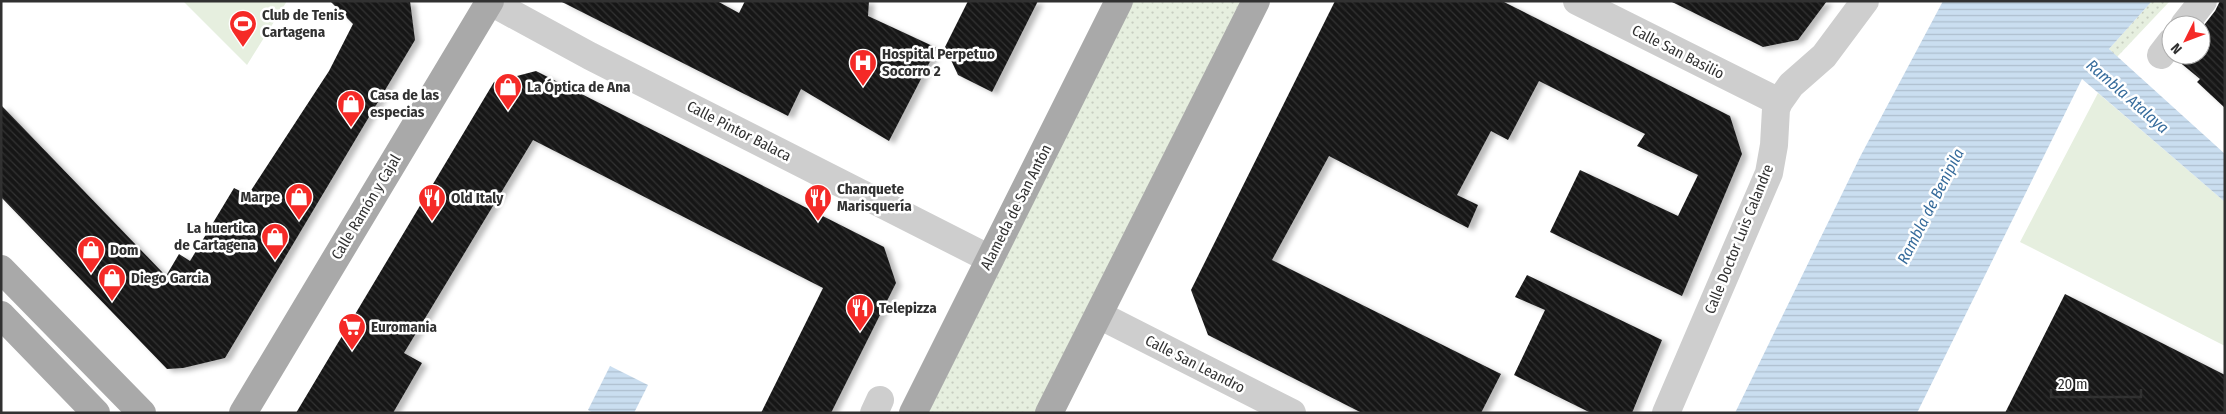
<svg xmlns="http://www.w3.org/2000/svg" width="2226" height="414" font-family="'Fira Sans Condensed',sans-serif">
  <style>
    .park { fill: #e6efdf }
    .garden { fill: url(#garden-dots) }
    .water { fill: url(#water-rules) }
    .building { fill: url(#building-back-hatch); filter: url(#shadow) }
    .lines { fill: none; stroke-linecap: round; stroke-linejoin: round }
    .minor { stroke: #cecece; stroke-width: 28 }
    .major { stroke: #a9a9a9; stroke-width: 28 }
    .labels { text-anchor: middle; stroke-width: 5; stroke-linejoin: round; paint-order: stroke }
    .poi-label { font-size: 15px; font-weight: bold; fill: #313131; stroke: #fff; text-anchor: start }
    .street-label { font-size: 15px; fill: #313131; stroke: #fff }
    .water-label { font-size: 16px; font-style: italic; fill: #376c9c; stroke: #fff }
  </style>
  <defs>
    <pattern id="garden-dots" width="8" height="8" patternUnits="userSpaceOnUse" patternTransform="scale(1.25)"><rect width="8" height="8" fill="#e6efdf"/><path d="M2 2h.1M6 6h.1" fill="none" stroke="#c6cdc0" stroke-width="1.8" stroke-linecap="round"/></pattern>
    <pattern id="water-rules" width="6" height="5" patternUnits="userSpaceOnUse" patternTransform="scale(1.25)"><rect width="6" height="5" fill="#cadef0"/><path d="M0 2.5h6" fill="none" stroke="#aebfce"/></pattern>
    <pattern id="building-back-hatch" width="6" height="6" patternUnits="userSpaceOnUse" patternTransform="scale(1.25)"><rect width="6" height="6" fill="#181818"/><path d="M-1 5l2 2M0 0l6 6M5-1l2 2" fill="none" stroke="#313131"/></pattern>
    <filter id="shadow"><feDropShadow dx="5.5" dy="3" stdDeviation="2.5" flood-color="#0004"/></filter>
  </defs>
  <rect width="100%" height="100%" fill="#fff"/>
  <!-- park -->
  <path class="park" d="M183 1H287L247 65Z
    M2098 93 2225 202V346L2020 242Z"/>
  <!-- garden -->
  <path class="garden" d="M1119 1H1256L1049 413H913Z
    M2152 1H2170L2117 57 2109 49Z"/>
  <!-- water -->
  <path class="water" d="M1943 1H2152L2109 49 2225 154V202L2082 79 1917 413H1735L1861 155Z
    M610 366 648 385 634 413H593L588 410Z"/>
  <!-- building -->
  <path class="building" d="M330 1H410L415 40 225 358 183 368 167 369 1 197V105L166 276 179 254 190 261 234 188 248 195 329 71 353 24Z
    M560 1H717L739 13 745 1H869L868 16 937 48 889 141 801 89 788 116Z
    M968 1H1038L992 92 958 75 945 47Z
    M1335 1H1502L1730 116 1742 154 1682 296 1550 232 1580 170 1678 216 1698 175 1637 146 1645 134 1539 81 1508 140 1491 131 1457 195 1478 205 1468 228 1329 156 1272 260 1501 374 1481 413H1362L1208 335 1191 290Z
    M1670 1H1827L1798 40 1763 47Z
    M2220 1H2225V108L2197 82 2200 79 2177 60 2181 55H2201V29L2215 11Z
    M536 71 884 247 896 283 831 413H761L823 288 533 140 404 353 422 363 393 413H296L494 82Z
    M1527 275 1662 340 1632 413H1591L1514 375 1545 310 1515 297Z
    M2065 294 2225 375V413H2005Z"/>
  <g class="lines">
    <!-- minor -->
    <path class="minor" d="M489 1 590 56 990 259
      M1577 1 1779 102
      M2184 25 2203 1
      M2161 55 2171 42
      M1099 315 1292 413
      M874 413 880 400
      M1666 413 1769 173 1774 145 1776 109 1779 102 1791 85 1824 56 1865 1"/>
    <!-- major -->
    <path class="major" d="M1 269 142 413
      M1 315 96 413
      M243 413 490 1
      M913 413 1119 1
      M1049 413 1256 1"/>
  </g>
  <!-- icons -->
  <defs>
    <symbol id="stadium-pin" viewBox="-11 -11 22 30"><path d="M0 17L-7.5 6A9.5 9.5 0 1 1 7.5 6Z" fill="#f52a27" stroke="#fff"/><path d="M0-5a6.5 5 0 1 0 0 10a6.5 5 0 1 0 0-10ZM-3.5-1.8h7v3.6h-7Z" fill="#fff"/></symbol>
    <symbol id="hospital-pin" viewBox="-11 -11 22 30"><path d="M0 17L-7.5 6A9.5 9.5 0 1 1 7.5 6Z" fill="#f52a27" stroke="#fff"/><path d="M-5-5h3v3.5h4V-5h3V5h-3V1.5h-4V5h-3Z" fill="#fff"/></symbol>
    <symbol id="shop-pin" viewBox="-11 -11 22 30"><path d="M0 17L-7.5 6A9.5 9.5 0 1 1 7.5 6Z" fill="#f52a27" stroke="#fff"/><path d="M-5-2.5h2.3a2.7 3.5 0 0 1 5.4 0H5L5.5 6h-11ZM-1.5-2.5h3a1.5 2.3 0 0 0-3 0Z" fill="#fff"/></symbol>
    <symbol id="restaurant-pin" viewBox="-11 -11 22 30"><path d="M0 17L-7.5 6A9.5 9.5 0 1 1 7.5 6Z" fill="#f52a27" stroke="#fff"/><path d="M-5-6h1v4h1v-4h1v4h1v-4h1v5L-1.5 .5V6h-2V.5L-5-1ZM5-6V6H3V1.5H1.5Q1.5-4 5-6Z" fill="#fff"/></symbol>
    <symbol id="supermarket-pin" viewBox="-11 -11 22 30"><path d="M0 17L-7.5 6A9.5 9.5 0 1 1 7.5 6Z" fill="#f52a27" stroke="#fff"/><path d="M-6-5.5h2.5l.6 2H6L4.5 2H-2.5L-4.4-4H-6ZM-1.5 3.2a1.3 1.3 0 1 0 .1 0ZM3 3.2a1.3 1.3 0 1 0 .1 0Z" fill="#fff"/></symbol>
  </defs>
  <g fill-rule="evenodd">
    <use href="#stadium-pin" x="227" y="8" width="32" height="43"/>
    <use href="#hospital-pin" x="847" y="47" width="32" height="43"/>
    <use href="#shop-pin" x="492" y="71" width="32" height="43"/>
    <use href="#shop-pin" x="335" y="88" width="32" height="43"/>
    <use href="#shop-pin" x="283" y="181" width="32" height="43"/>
    <use href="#restaurant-pin" x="416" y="182" width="32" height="43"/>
    <use href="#restaurant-pin" x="802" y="182" width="32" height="43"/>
    <use href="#shop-pin" x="259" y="221" width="32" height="43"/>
    <use href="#shop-pin" x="75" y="234" width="32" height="43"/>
    <use href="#shop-pin" x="96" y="262" width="32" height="43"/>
    <use href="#restaurant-pin" x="844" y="292" width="32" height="43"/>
    <use href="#supermarket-pin" x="336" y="311" width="32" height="43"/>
  </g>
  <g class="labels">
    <!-- poi labels -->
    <g class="poi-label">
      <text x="262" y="20">Club de Tenis<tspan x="262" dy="17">Cartagena</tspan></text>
      <text x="882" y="59">Hospital Perpetuo<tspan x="882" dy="17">Socorro 2</tspan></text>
      <text x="527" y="92">La Óptica de Ana</text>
      <text x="370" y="100">Casa de las<tspan x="370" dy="17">especias</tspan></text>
      <text x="837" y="194">Chanquete<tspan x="837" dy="17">Marisquería</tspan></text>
      <text x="280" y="202" text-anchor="end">Marpe</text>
      <text x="451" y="203">Old Italy</text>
      <text x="256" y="233" text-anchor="end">La huertica<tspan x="256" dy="17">de Cartagena</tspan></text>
      <text x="110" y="255">Dom</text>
      <text x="131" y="283">Diego Garcia</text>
      <text x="879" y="313">Telepizza</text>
      <text x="371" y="332">Euromania</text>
    </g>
    <!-- street labels -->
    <g class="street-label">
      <text transform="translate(1678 52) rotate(27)" y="5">Calle San Basilio</text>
      <text transform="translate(739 131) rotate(27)" y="5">Calle Pintor Balaca</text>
      <text transform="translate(366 207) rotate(-59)" y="5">Calle Ramón y Cajal</text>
      <text transform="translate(1016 207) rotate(-63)" y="5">Alameda de San Antón</text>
      <text transform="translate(1739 239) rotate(-68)" y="5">Calle Doctor Luis Calandre</text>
      <text transform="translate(1195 364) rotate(27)" y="5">Calle San Leandro</text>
    </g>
    <!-- water labels -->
    <g class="water-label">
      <text transform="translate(2128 96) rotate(41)" y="6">Rambla Atalaya</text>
      <text transform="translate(1930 206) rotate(-63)" y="6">Rambla de Benipila</text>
    </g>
  </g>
  <!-- border -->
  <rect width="2226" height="414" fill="none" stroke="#313131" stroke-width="5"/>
  <!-- north arrow -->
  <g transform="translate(2186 40) rotate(228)"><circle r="24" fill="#ffffff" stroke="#adadad"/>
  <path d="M0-4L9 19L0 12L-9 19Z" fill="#f52a27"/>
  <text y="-8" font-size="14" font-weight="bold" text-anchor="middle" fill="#313131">N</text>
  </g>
  <!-- scale -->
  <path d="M2051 389v8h90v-8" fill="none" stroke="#313131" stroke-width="2.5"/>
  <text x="2058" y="389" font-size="15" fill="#313131" stroke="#ffffff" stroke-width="4" paint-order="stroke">20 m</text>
</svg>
